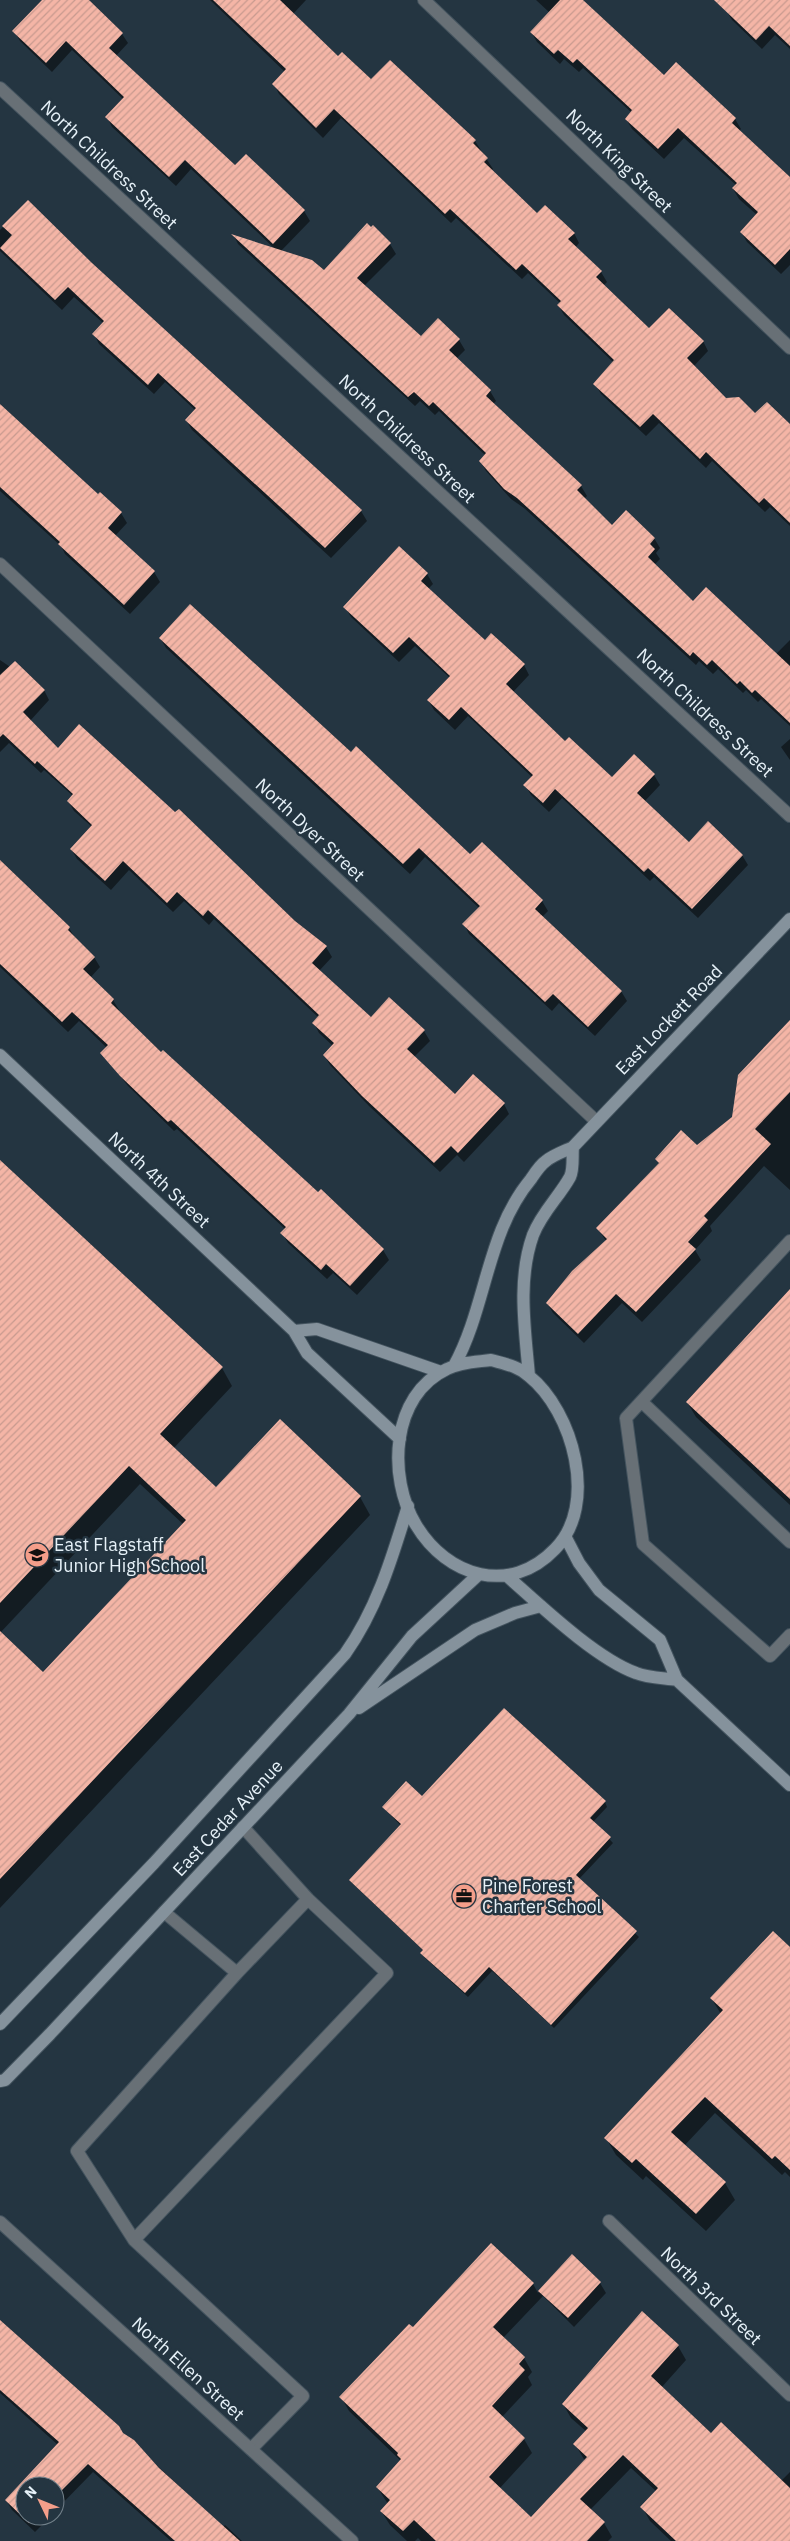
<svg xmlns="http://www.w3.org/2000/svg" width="790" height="2541" font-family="'IBM Plex Sans',sans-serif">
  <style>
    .shadow { fill: #0007 }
    .building { fill: url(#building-hatch) }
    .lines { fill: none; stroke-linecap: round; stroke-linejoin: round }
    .lane-casing { stroke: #43535e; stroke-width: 14 }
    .street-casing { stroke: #43535e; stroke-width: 14 }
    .secondary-casing { stroke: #43535e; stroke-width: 14 }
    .lane { stroke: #687076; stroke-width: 12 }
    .street { stroke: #687076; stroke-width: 12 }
    .secondary { stroke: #85929c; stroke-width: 12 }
    .labels { text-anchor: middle; stroke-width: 5; stroke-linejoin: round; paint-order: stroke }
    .street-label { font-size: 18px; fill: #e6f1f8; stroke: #243541 }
    .poi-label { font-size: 18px; fill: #e6f1f8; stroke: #243541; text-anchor: start }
  </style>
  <defs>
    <pattern id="building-hatch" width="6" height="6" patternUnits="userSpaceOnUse" patternTransform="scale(1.25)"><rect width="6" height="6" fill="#f4b5a6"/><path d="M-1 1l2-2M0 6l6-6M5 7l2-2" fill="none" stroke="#c89a8f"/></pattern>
  </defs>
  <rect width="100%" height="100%" fill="#243541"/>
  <!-- shadow -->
  <path class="shadow" d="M44 0H87L122 34 128 43 116 56 235 167 304 211 310 221 281 251 324 271 373 227 390 244 396 254 364 286 421 338 459 340 465 350 456 359 490 391 496 401 493 404 581 486 587 496 584 499 612 527 654 538 660 548 656 553 660 559 654 565 693 603 776 654 790 640V726L761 699 758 702 746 690 743 693 718 669 713 674 699 661 696 665 524 508 511 499 486 471 480 461 486 456 439 411 435 415 420 401 415 406 238 244 234 236 276 250 191 169 176 186 112 127 107 117 123 99 72 50 52 72 20 41 14 31Z
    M210 0H306L293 14 338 58 371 81 390 62 475 141 493 169 491 171 537 214 574 233 579 243 575 248 601 272 607 282 603 286 649 330 703 341 708 351 693 367 726 399 756 415 790 426V526L770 507 765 512 712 461 706 468 659 423 646 436 601 394 595 384 613 362 564 315 558 305 560 303 528 273 522 279 456 218 451 223 341 118 323 138 279 94 274 84 285 72Z
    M536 0H582L664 77 735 119 741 129 739 131 790 178V265L781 274 747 242 741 232 757 215 739 199 733 189 736 185 684 138 664 159 632 129 626 119 632 113 583 68 579 72 564 59 560 64 537 42 531 32 550 13Z
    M736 0H790V49L775 35 762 49 732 20 726 10Z
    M28 202 91 264 361 511 367 521 331 558 192 430 186 420 195 410 165 382 154 394 99 344 94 334 103 323 74 297 62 310 0 251V230Z
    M0 407 98 496 100 494 121 513 127 523 115 536 154 572 160 582 130 614 65 554 61 546 0 491Z
    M427 574 433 584 428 589 485 642 524 665 529 675 513 692 565 742 612 779 654 775 660 785 644 802 689 844 742 855 748 865 698 918 654 877 650 881 562 798 549 812 531 795 525 785 532 777 468 716 455 730 434 710 428 700 450 678 415 646 399 662 351 617 345 607Z
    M160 638 351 753 470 856 482 844 542 901 548 911 542 917 621 991 627 1001 595 1036 559 1003 552 1011 469 934 464 924 479 908 425 857 410 874 166 648Z
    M0 660 44 690 49 700 30 721 58 750 326 947 332 957 319 971 371 1019 390 999 424 1031 430 1041 414 1057 455 1096 504 1104 509 1114 464 1162 457 1155 440 1172 369 1106 330 1065 324 1055 333 1046 319 1033 314 1023 319 1018 214 919 209 925 184 901 173 912 129 870 111 890 77 859 71 849 92 827 74 811 68 801 73 796 44 770 41 773 9 743 0 752Z
    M790 739V760L781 747Z
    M0 862 69 928 75 938 94 957 100 967 90 978 113 1000 119 1010 118 1011 162 1053 318 1194 321 1191 383 1250 389 1260 357 1295 333 1273 327 1279 288 1243 282 1233 285 1229 177 1129 174 1131 128 1086 102 1053 107 1048 79 1021 68 1032 0 967Z
    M790 1022V1190L764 1166 710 1226 712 1231 695 1250 701 1260 642 1322 622 1303 584 1343 553 1313 547 1303 606 1241 598 1229 659 1164 657 1159 697 1146 733 1117Z
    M0 1161 222 1368 232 1386 173 1449 216 1489 360 1497 370 1515 0 1908V1633L43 1674 183 1524 140 1484 0 1633Z
    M790 1291V1505L696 1417 687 1402Z
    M422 1798 605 1802 607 1807 593 1822 613 1843 579 1879 639 1937 554 2028 492 1971 468 1997 425 1958 422 1953 424 1951 350 1881 401 1826 383 1807Z
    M790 1948V2177L785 2172 782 2175 715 2113 684 2146 725 2183 735 2200 706 2231 646 2176 643 2180 616 2155 606 2138 721 2014 711 1998Z
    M491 2245 533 2284 538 2293 572 2256 600 2283 606 2293 574 2327 543 2296 503 2338 524 2358 532 2372 528 2377 532 2385 502 2417 524 2439 532 2453 499 2489 531 2518 585 2461 575 2444 587 2432 571 2418 563 2404 642 2313 678 2346 686 2360 661 2388 711 2435 781 2481 790 2472V2541H671L650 2521 642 2507 657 2492 631 2468 590 2510 604 2523 612 2537 608 2541H421L418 2538 415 2541H407L390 2525 381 2511 388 2504 377 2487 401 2461 349 2411 341 2397 413 2329Z
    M0 2344 122 2433 223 2527 225 2525 242 2541H171L93 2472 55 2511V2486H25V2516H51L35 2532 12 2510 6 2500 58 2445 0 2393Z"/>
  <!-- building -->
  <path class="building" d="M42 0H89L123 33 109 48 235 165 246 154 305 210 273 244 185 160 169 177 105 117 124 97 66 41 46 63 12 31Z
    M213 0H280L338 56 342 52 371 79 390 60 476 140 473 143 488 158 484 162 537 213 545 205 575 233 568 239 602 271 596 277 649 328 669 308 704 341 687 358 726 398 739 397 755 413 767 402 790 424V523L764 498 759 503 706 452 700 459 653 414 640 427 593 384 614 360 557 305 561 301 522 264 516 270 450 209 445 214 334 109 316 128 272 84 286 69Z
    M560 0H583L664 75 676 62 736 118 732 123 790 177V249L775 265 740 232 758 212 732 188 737 183 678 128 658 149 625 119 632 110 577 59 573 63 558 50 554 54 530 32Z
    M714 0H790V46L769 26 756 40Z
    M28 200 92 263 362 510 325 548 185 420 196 408 158 373 148 385 92 334 104 321 68 287 55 300 0 248 12 235 2 226Z
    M367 223 371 227 373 225 391 243 357 278 421 336 438 318 460 339 449 350 491 390 486 396 582 485 577 490 612 525 626 510 655 538 650 544 655 549 648 557 693 601 706 587 790 666V723L755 690 752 693 740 681 737 684 712 660 707 665 693 652 690 656 517 498 504 489 479 461 486 453 433 402 429 406 414 392 408 397 231 234 312 260 324 270Z
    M0 404 98 494 100 492 122 512 108 528 155 571 124 605 58 544 60 542 0 487Z
    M399 546 428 573 421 581 485 640 491 633 525 664 506 684 565 741 569 737 612 777 634 754 655 774 637 793 689 842 708 821 743 855 692 909 648 868 644 872 555 789 543 803 523 785 533 775 461 707 449 720 427 700 450 676 409 637 393 653 343 607Z
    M190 604 351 752 356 746 470 854 482 842 543 900 535 909 622 991 588 1027 553 994 545 1002 462 924 480 906 419 848 403 864 159 638Z
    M15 661 45 690 23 712 58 748 79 724 175 812 179 809 295 921 327 946 312 963 371 1017 389 997 425 1030 407 1049 455 1094 473 1074 505 1103 458 1153 451 1146 434 1163 362 1096 323 1055 334 1043 312 1023 319 1015 208 910 203 916 177 892 167 903 123 861 105 881 70 849 92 825 67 801 73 794 37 761 35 764 3 734 0 737V675Z
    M0 860 70 927 68 930 95 957 83 969 114 999 111 1003 161 1052 163 1050 318 1192 321 1189 384 1249 350 1286 326 1264 321 1270 280 1233 286 1227 171 1120 168 1122 120 1076 100 1053 108 1045 72 1012 62 1022 0 964Z
    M790 1020V1092L755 1129 771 1144 704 1216 708 1220 688 1242 696 1249 636 1312 616 1294 578 1334 546 1303 572 1271 607 1239 596 1228 659 1163 655 1159 681 1130 697 1145 732 1117 738 1075Z
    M0 1160 223 1367 160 1434 216 1487 280 1419 361 1496 0 1879V1631L43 1672 186 1520 129 1466 0 1603Z
    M790 1289V1499L686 1402Z
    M504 1708 606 1801 590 1818 611 1837 576 1875 637 1931 551 2025 489 1967 465 1993 420 1953 423 1950 349 1880 401 1824 382 1807 406 1781 422 1796Z
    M773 1931 790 1947V2170L775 2156 772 2159 705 2097 671 2132 726 2182 696 2214 636 2159 632 2163 604 2138 723 2010 710 1998Z
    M491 2243 534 2283 493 2327 525 2357 519 2364 525 2370 492 2406 525 2438 489 2477 531 2517 587 2457 573 2444 588 2428 562 2404 642 2311 679 2345 651 2376 711 2433 721 2422 790 2488V2541H676L640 2507 658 2488 623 2455 580 2499 605 2522 587 2541H436L414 2520 403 2531 380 2511 390 2500 376 2487 401 2459 397 2455 398 2453 339 2397 409 2324 413 2327Z
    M572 2254 601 2282 568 2318 538 2291Z
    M0 2320 119 2426 123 2433 134 2440 159 2468 240 2541H175L88 2464 55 2497V2486H25V2516H36L29 2523 5 2500 59 2442 0 2390Z"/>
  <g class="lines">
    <defs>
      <path id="lane" d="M790 1241 626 1418 643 1544 770 1656 790 1635
        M642 1402 790 1542
        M164 1912 237 1973
        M134 2240 387 1973 308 1899 243 1827
        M251 2449 303 2396 134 2240 77 2151 237 1973 308 1899"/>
      <path id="street" d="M424 0 790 348
        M0 88 790 816
        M0 564 596 1121
        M609 2221 790 2395
        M0 2222 352 2541"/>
      <path id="secondary" d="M0 1055 294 1331 307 1353 400 1439
        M294 1331 317 1329 441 1372
        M491 1360C505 1364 518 1366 529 1376 573 1411 599 1505 555 1549 510 1596 447 1577 416 1525 387 1477 391 1395 447 1369 461 1362 476 1362 491 1360Z
        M454 1366C487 1306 486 1233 531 1179 535 1173 540 1165 546 1161 553 1155 565 1151 573 1147L790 919
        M529 1376C525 1329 517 1280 533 1235 542 1212 559 1197 570 1177 574 1169 572 1155 573 1147
        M565 1536 579 1563 599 1590 660 1640 677 1680 790 1785
        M507 1576C540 1605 595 1658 636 1673 648 1678 664 1678 677 1680
        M359 1708 475 1630 515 1613 541 1606
        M0 2024 154 1863 345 1654C377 1609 392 1558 408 1506
        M0 2081 5 2080 50 2034 349 1714 412 1636 478 1575"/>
    </defs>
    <!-- lane casing -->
    <use href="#lane" class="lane-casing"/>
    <!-- street casing -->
    <use href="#street" class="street-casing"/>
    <!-- secondary casing -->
    <use href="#secondary" class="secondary-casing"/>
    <!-- lane -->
    <use href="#lane" class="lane"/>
    <!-- street -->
    <use href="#street" class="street"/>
    <!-- secondary -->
    <use href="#secondary" class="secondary"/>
  </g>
  <!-- icons -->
  <defs>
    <symbol id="school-disc" viewBox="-11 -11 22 22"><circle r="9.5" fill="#f49e8a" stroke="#243541"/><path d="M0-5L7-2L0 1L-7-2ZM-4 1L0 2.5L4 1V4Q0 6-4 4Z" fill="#111"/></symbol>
    <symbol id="office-disc" viewBox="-11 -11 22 22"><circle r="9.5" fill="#f49e8a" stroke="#243541"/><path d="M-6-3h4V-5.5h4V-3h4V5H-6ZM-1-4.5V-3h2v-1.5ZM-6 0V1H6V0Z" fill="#111"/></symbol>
  </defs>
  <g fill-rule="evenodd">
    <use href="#school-disc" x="23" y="1541" width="28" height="28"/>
    <use href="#office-disc" x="450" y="1882" width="28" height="28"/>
  </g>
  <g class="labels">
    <!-- street labels -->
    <g class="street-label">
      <text transform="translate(619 161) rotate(44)" y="6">North King Street</text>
      <text transform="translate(109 165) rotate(43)" y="6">North Childress Street</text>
      <text transform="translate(407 439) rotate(43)" y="6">North Childress Street</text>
      <text transform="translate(705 713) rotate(43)" y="6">North Childress Street</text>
      <text transform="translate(310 830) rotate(43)" y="6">North Dyer Street</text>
      <text transform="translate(669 1020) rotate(-46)" y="6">East Lockett Road</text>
      <text transform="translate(159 1180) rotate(43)" y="6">North 4th Street</text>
      <text transform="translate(228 1818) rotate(-47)" y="6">East Cedar Avenue</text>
      <text transform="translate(711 2296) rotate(44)" y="6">North 3rd Street</text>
      <text transform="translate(188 2369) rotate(42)" y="6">North Ellen Street</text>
    </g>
    <!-- poi labels -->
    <g class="poi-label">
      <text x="54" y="1551">East Flagstaff<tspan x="54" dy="21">Junior High School</tspan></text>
      <text x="482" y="1892">Pine Forest<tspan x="482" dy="21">Charter School</tspan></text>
    </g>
  </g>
  <!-- north arrow -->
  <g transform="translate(40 2501) rotate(313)"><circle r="24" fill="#243541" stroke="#72808a"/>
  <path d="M0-4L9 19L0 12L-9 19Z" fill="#f49e8a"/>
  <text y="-8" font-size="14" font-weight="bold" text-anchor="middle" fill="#e6f1f8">N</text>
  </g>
</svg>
